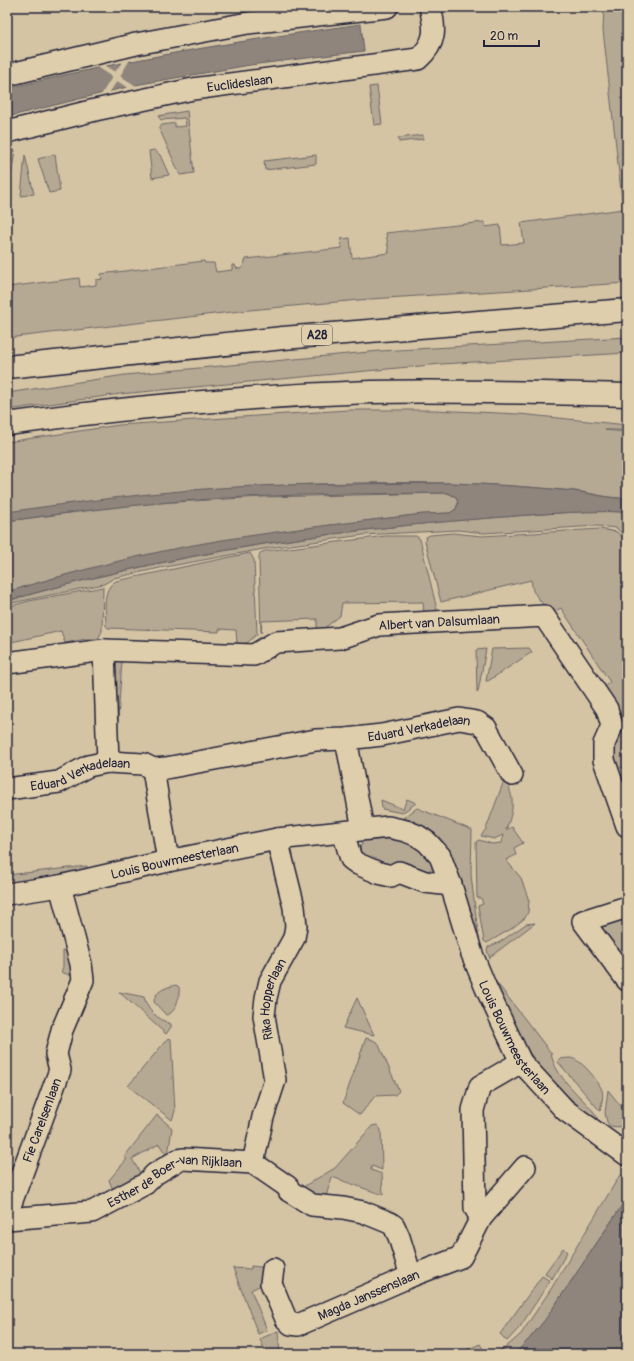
<svg xmlns="http://www.w3.org/2000/svg" width="634" height="1361" font-family="Pangolin,sans-serif">
  <style>
    .green { fill: #b6a993; stroke: #6c6667 }
    .water { fill: #8f857b; stroke: #635d61 }
    .pier { fill: #d4c4a4 }
    .lines { fill: none; stroke-linecap: round; stroke-linejoin: round }
    .street-casing { stroke: #22223b; stroke-width: 24 }
    .highway-casing { stroke: #22223b; stroke-width: 25 }
    .street { stroke: #dfceab; stroke-width: 21 }
    .highway { stroke: #dfceab; stroke-width: 22 }
    .labels { text-anchor: middle; stroke-width: 3; stroke-linejoin: round; paint-order: stroke }
    .shield { fill: #dfceab; stroke: #5b565d; stroke-width: 1 }
    .shield-label { font-size: 12px; font-weight: bold; fill: #22223b }
    .street-label { font-size: 13px; fill: #22223b; stroke: #dfceab }
  </style>
  <rect width="100%" height="100%" fill="#d4c4a4"/>
  <filter id="ink" filterUnits="userSpaceOnUse"><feTurbulence type="fractalNoise" baseFrequency=".025" numOctaves="2"/><feDisplacementMap in="SourceGraphic" scale="8" xChannelSelector="R" yChannelSelector="G"/><feConvolveMatrix kernelMatrix="1 2 1 2 8 2 1 2 1" color-interpolation-filters="sRGB"/></filter>
  <g filter="url(#ink)">
    <!-- green -->
    <path class="green" d="M604 7H627V283L370 299 249 310 7 338V287L79 278 80 287 96 285V280L102 279 101 274 204 261 205 263H214L216 272 232 270V265H235L236 268 240 269 243 267 246 259 342 248 341 239 350 238 352 258 389 253 386 233 484 222 485 227 500 225 502 245 524 243 521 223 623 209 603 30Z
      M377 86 382 124 374 125 369 87Z
      M187 111 194 173 180 175 159 128 162 125 175 123V127L186 126 185 118 161 120 158 116Z
      M423 135V139L399 142 398 138Z
      M15 150 8 198H7V152Z
      M154 150 160 155 169 175 152 178 149 151Z
      M55 154 60 191 49 193 38 159Z
      M25 155 34 194 21 196Z
      M316 155V164L265 170 264 161Z
      M627 337V353L441 364 120 394 7 410V393L125 375 380 351Z
      M348 410H433L519 414 627 425V430H605L627 432V498C609 499 593 493 575 491 533 487 492 484 450 483 302 480 153 491 7 513V442L119 425Z
      M448 493 456 497 458 503 456 509 450 513C410 514 372 521 332 525 222 539 113 559 7 592V521L140 504 262 497Z
      M596 511 627 512V537L616 528 597 526 484 533 458 530 363 535 269 548 160 568 114 578 104 584 7 604V601C199 545 397 521 596 511Z
      M600 529 617 532 627 541V723L618 721 602 688 610 682 561 608 550 614 533 591 531 580 441 602 425 541 426 537 430 535 453 533 482 536Z
      M386 536H416L420 539 438 614H424L423 602 342 603 340 616 319 632 317 631V619L262 621 261 633 259 558 260 553 265 551Z
      M250 553 254 560 257 634 247 643 237 644 236 630 219 629V632L108 628 106 626C106 611 101 589 116 581Z
      M103 587 102 631 98 639H86L65 643 61 631 7 643V607L29 601Z
      M529 648 532 652 488 681H486L492 649Z
      M486 649 478 692 477 693 476 650Z
      M118 659 122 660 117 735 114 662Z
      M627 728V766L617 769 614 762 618 730Z
      M505 778C515 800 514 808 506 830L512 827 523 843 514 848 516 855 506 860 521 878 529 901 528 912 525 918 511 929 487 943 484 941 478 906 483 904 481 898H477L476 842 479 840 492 844 501 843 503 835 494 839 481 836 486 829Z
      M407 799 416 803 402 813 382 809 381 800 403 809Z
      M417 808 472 830 471 875 479 941 450 852C439 833 424 823 403 818Z
      M389 839C409 840 425 849 433 867L424 875 385 868 357 856 363 841Z
      M87 866V869L7 885V875Z
      M627 915V966L600 933V924Z
      M535 923 490 957V959L487 950 488 947 500 942 526 924Z
      M63 950H68L75 977 61 972 63 967Z
      M490 974 551 1053C555 1077 578 1093 593 1111L597 1117V1121C567 1098 539 1070 520 1038 508 1018 500 995 490 974Z
      M176 985 179 987C180 996 176 1014 166 1015L154 1002C154 991 167 987 176 985Z
      M119 992 144 997C147 1011 158 1019 171 1024V1027L166 1034Z
      M357 998 374 1035 343 1028Z
      M168 1038 171 1039 175 1111 172 1120 128 1086Z
      M366 1038 373 1040 378 1043 399 1091 395 1095 375 1096 360 1115 343 1103Z
      M570 1058C581 1059 597 1079 602 1090 604 1096 601 1106 600 1111L558 1062 559 1059Z
      M608 1090 624 1110 623 1124 619 1127 610 1126 607 1122 605 1113Z
      M157 1115 172 1128 168 1155 167 1156 159 1144 132 1159 142 1176 113 1190 109 1180 127 1159 124 1157Z
      M377 1125 381 1130 382 1170 372 1166 371 1170 382 1174 383 1195 332 1177 325 1199H320L303 1189 306 1185 335 1168 372 1126Z
      M620 1175 627 1180V1198L545 1320 530 1338 514 1354H492L505 1348 521 1334 551 1289Z
      M563 1248 567 1252 552 1279 545 1273Z
      M251 1266 269 1268 265 1283 251 1290 267 1330 258 1334 233 1268 251 1269Z
      M542 1276 550 1281 520 1327 507 1341 500 1334Z
      M278 1331 280 1354H266L260 1339Z
      M480 1344 486 1354H478L475 1349 469 1352 470 1354H457Z"/>
    <!-- water -->
    <path class="water" d="M361 24 364 51 250 65 135 85 7 117V89L18 86C131 58 245 40 361 24Z
      M448 483C490 484 531 487 573 491 591 493 608 499 627 498V512C573 510 520 516 466 520 310 533 157 557 7 601V592C75 571 145 553 216 541 284 530 354 522 423 514L450 513 456 509 458 503 456 497 448 493C345 494 241 494 139 505 95 509 51 515 7 521V512C77 502 147 493 218 488 294 483 371 484 448 483Z
      M627 1198V1354H514L530 1338 545 1320Z"/>
    <!-- pier -->
    <path class="pier" d="M131 58 120 76 138 87 130 89 117 81 109 93 101 95 112 77 95 66 102 64 115 72 124 59Z"/>
    <g class="lines">
      <defs>
        <g id="street">
          <path d="M7 75 136 44 248 23 387 7"/>
          <path id="s1" d="M7 132 95 110 193 89 418 59C436 43 436 30 430 7"/>
          <path d="M104 650 108 762"/>
          <path id="s2" d="M7 663 104 650 254 655 276 642 340 638 379 625 544 616 607 709 612 726 604 744V760L627 826"/>
          <path d="M346 739 363 829"/>
          <path d="M153 769 168 861"/>
          <path id="s3" d="M7 789 59 782 88 766 108 762 143 764 153 769 166 768 316 740 346 739 382 735 459 719 477 722 486 728 512 775"/>
          <path d="M343 832 351 859 358 864 379 873 391 876 399 872 425 882 451 885"/>
          <path id="s4" d="M7 894 60 886 168 861 277 839 388 827 406 831 418 836 427 842 440 856 451 885 472 954 486 988 521 1062 565 1110 627 1155"/>
          <path d="M627 907 583 921 627 980"/>
          <path id="s5" d="M253 1163 263 1117 275 1080 264 1016 266 998 270 981 294 938 296 926 294 907 277 839"/>
          <path id="s6" d="M7 1214 60 1070 56 1054 62 1030 83 980 81 964 60 886"/>
          <path d="M481 1218 525 1167"/>
          <path id="s7" d="M7 1219 92 1212 145 1184 155 1174 178 1160 183 1159 253 1163 288 1187 289 1191 312 1205 343 1208 363 1212 390 1223 394 1226 399 1237 411 1276"/>
          <path id="s8" d="M273 1269 271 1283 286 1319 291 1324 298 1325 411 1276 461 1257 481 1218 475 1208 473 1110 480 1086 521 1062"/>
        </g>
        <path id="highway" d="M7 367 283 338 627 310
          M7 424C127 407 249 396 371 392 456 390 542 393 627 395"/>
      </defs>
      <!-- street casing -->
      <use href="#street" class="street-casing"/>
      <!-- highway casing -->
      <use href="#highway" class="highway-casing"/>
      <!-- street -->
      <use href="#street" class="street"/>
      <!-- highway -->
      <use href="#highway" class="highway"/>
    </g>
  </g>
  <g class="labels">
    <!-- shield labels -->
    <rect class="shield" x="302" y="325" width="30" height="20" rx="3"/>
    <g class="shield-label">
      <text x="317" y="339">A28</text>
    </g>
    <!-- street labels -->
    <g class="street-label">
      <text dy="5" stroke="none"><textPath href="#s1" startOffset="238">Euclideslaan</textPath></text>
      <text dy="5" stroke="none"><textPath href="#s2" startOffset="439">Albert van Dalsumlaan</textPath></text>
      <text dy="5" stroke="none"><textPath href="#s3" startOffset="422">Eduard Verkadelaan</textPath></text>
      <text dy="5" stroke="none"><textPath href="#s3" startOffset="76">Eduard Verkadelaan</textPath></text>
      <text dy="5" stroke="none"><textPath href="#s4" startOffset="171">Louis Bouwmeesterlaan</textPath></text>
      <text dy="5" stroke="none"><textPath href="#s5" startOffset="169">Rika Hopperlaan</textPath></text>
      <text dy="5" stroke="none"><textPath href="#s4" startOffset="646">Louis Bouwmeesterlaan</textPath></text>
      <text dy="5" stroke="none"><textPath href="#s6" startOffset="100">Fie Carelsenlaan</textPath></text>
      <text dy="5" stroke="none"><textPath href="#s7" startOffset="177">Esther de Boer-van Rijklaan</textPath></text>
      <text dy="5" stroke="none"><textPath href="#s8" startOffset="144">Magda Janssenslaan</textPath></text>
    </g>
  </g>
  <!-- margin -->
  <rect width="634" height="1361" fill="none" stroke="#dfceab" stroke-width="24"/>
  <rect x="12" y="12" width="610" height="1337" fill="none" stroke="#22223b" stroke-width="1.5" filter="url(#ink)"/>
  <!-- scale -->
  <path d="M484 40v6h55v-6" fill="none" stroke="#22223b" stroke-width="2"/>
  <text x="490" y="40" font-size="12" fill="#22223b" stroke="#dfceab" stroke-width="3" paint-order="stroke">20 m</text>
</svg>
